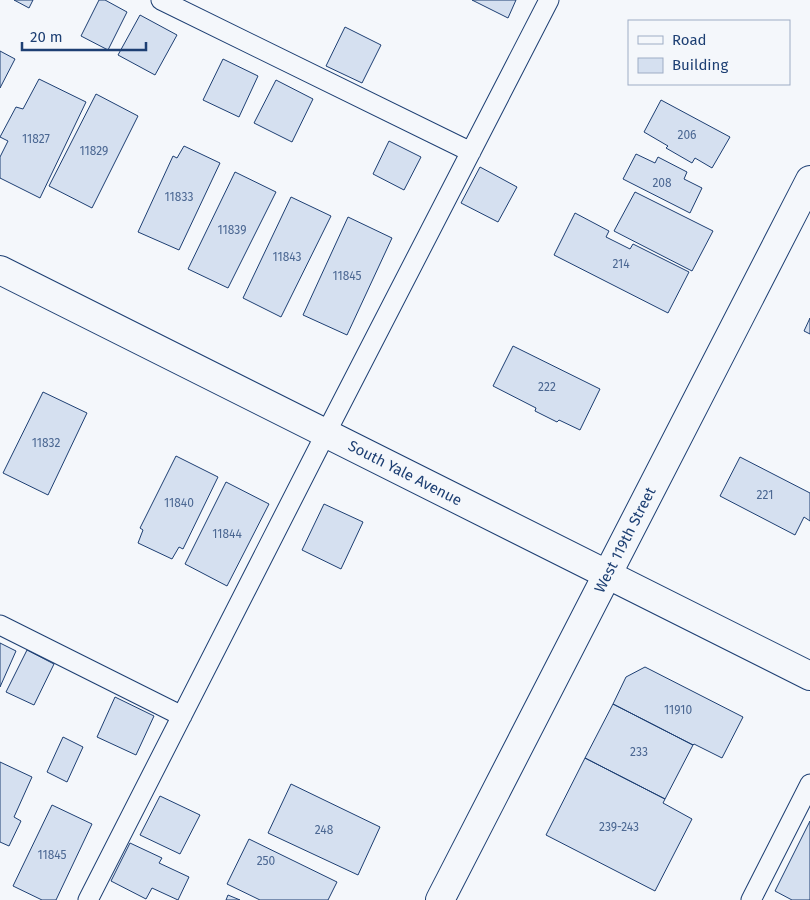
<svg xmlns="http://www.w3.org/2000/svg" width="810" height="900" font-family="'Fira Sans',sans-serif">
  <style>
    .building { fill: #d5e0f0; stroke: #1d3f73 }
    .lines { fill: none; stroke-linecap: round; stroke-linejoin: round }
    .service-casing { stroke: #1d3f73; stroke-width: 21 }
    .minor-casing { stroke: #1d3f73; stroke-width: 30 }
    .tertiary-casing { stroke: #1d3f73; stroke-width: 30 }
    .service { stroke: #f4f7fb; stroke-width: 19 }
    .minor { stroke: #f4f7fb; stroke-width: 28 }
    .tertiary { stroke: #f4f7fb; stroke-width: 28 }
    .labels { text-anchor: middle; stroke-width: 4; stroke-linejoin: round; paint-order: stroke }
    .number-label { font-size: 12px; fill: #4b6792 }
    .street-label { font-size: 15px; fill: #1d3f73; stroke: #f4f7fb }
  </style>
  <rect width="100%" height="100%" fill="#f4f7fb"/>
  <!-- building -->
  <path class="building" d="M14 0H33L29 8Z
    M99 0H105L127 12 108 50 81 36Z
    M472 0H516L508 18Z
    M140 15 177 35 155 75 118 55Z
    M345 27 381 45 362 83 326 66Z
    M0 51 15 59 0 88Z
    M223 59 258 76 239 117 203 100Z
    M39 79 86 102 40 198 0 178V157L8 141 0 137 16 107 23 109Z
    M276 80 313 99 292 142 254 123Z
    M96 94 138 116 92 208 49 186Z
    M661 100 730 137 712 168 695 158 692 163 666 148 668 146 644 132Z
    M389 141 421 157 404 190 373 174Z
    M184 146 220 163 179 250 138 232 173 156 177 158Z
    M636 154 655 163 658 157 687 172 684 179 702 188 690 213 623 179Z
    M480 167 517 187 498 222 461 203Z
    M235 172 276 192 228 288 188 269Z
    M635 192 713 231 692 271 614 231Z
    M291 197 331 216 281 317 243 298Z
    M575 213 609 231 606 237 630 249 633 244 689 272 668 313 554 255Z
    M348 217 392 238 347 335 303 315Z
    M810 318V334L804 331Z
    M513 346 600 389 580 430 559 420 557 422 535 411 536 408 493 386Z
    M43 392 87 413 48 495 3 473Z
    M176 456 218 477 183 549 179 547 172 559 138 543 143 530 140 528Z
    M740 457 810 493V521L804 517 795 535 720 496Z
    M226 482 269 504 227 586 185 564Z
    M324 504 363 522 341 569 302 550Z
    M0 643 16 651 0 687Z
    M27 650 54 664 34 705 6 692Z
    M645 667 743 717 722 758 694 744 693 745 613 704 626 677Z
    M115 697 154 716 136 755 97 737Z
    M613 704 693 745 665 799 585 758Z
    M63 737 83 747 67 782 47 772Z
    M585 758 665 799 663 803 692 819 655 891 546 835Z
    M0 762 32 777 14 817 21 821 9 846 0 842Z
    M291 784 380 827 358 875 268 833Z
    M160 796 200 815 180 854 140 835Z
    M52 805 92 824 56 900H42L13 886Z
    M810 821V900H792L775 891Z
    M249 839 337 882 328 900H260L227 884Z
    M130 843 162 858 159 863 189 877 178 900 152 888 146 899 111 881Z
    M228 895 240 900H226Z"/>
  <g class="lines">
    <defs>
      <path id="service" d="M161 0 471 152
        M0 625 182 716
        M88 900 326 433 549 0
        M751 900 810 784"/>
      <path id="minor" d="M0 270 810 676"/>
      <path id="tertiary" d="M440 900 810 180"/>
    </defs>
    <!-- service casing -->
    <use href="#service" class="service-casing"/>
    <!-- minor casing -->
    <use href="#minor" class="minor-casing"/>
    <!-- tertiary casing -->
    <use href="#tertiary" class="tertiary-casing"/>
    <!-- service -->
    <use href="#service" class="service"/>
    <!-- minor -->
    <use href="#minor" class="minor"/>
    <!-- tertiary -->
    <use href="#tertiary" class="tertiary"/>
  </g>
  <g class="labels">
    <!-- number labels -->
    <g class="number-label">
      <text x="687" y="139">206</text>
      <text x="36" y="143">11827</text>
      <text x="94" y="155">11829</text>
      <text x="662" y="187">208</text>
      <text x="179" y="201">11833</text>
      <text x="232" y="234">11839</text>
      <text x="287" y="261">11843</text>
      <text x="621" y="268">214</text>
      <text x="347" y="280">11845</text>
      <text x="547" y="391">222</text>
      <text x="46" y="447">11832</text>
      <text x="765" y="499">221</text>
      <text x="179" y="507">11840</text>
      <text x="227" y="538">11844</text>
      <text x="678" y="714">11910</text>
      <text x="639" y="756">233</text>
      <text x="619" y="831">239-243</text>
      <text x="324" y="834">248</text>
      <text x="52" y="859">11845</text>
      <text x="266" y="865">250</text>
    </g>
    <!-- street labels -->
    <g class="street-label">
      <text transform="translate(405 473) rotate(27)" y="5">South Yale Avenue</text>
      <text transform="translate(625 540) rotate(-63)" y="5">West 119th Street</text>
    </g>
  </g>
  <!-- legend -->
  <rect x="628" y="20" width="162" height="65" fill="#f4f7fb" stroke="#9eadc5"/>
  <rect x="638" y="36" width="25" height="8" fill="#f4f7fb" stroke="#9eadc5"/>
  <text x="672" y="45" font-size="15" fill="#1d3f73">Road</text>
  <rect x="638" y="58" width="25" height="15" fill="#d5e0f0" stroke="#9eadc5"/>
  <text x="672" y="70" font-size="15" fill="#1d3f73">Building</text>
  <!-- scale -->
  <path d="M22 42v8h124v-8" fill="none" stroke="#1d3f73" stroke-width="2.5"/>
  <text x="30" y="42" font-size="15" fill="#1d3f73" stroke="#f4f7fb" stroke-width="4" paint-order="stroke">20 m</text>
</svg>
